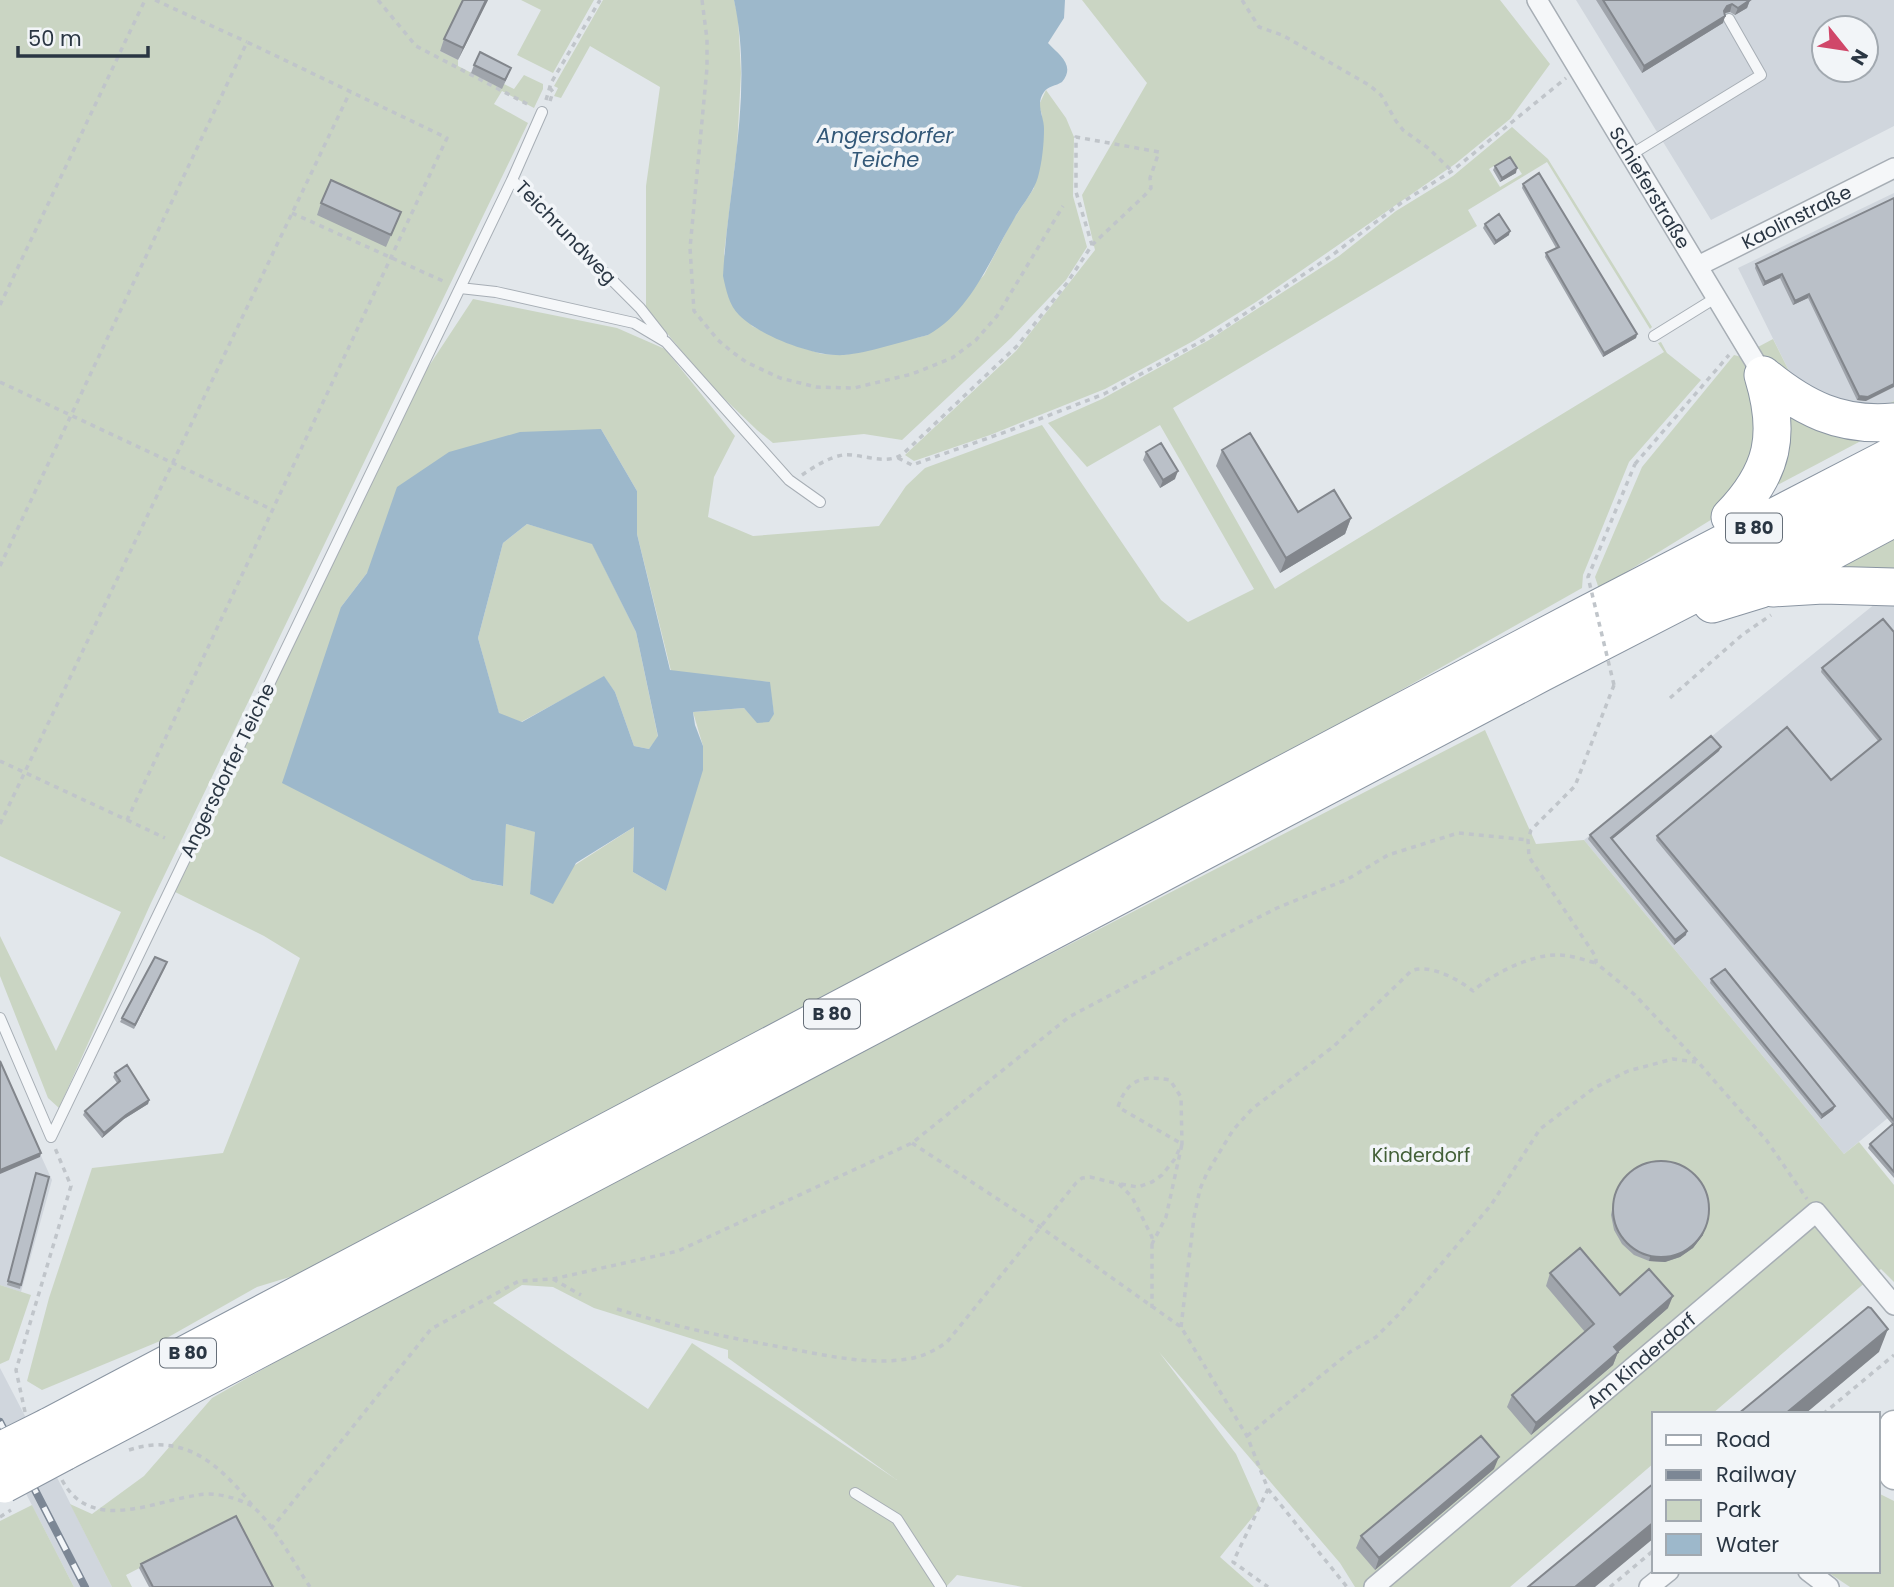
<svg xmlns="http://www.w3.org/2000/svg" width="1894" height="1587" font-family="Poppins,sans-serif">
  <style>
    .built { fill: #d0d6dd; fill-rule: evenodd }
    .green { fill: #cad5c3; fill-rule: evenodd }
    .water { fill: #9db8cb; fill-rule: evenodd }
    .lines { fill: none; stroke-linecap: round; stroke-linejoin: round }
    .lane-casing { stroke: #a7aeb5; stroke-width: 12 }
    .street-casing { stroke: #a7aeb5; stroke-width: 22 }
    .secondary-casing { stroke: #a7aeb5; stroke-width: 31 }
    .highway-casing { stroke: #8a95a2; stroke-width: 39 }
    .path { stroke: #c0c5ca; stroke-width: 3.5; stroke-dasharray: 5 5; stroke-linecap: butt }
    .lane { stroke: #f5f7f9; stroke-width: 10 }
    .street { stroke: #f5f7f9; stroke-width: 19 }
    .secondary { stroke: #fff; stroke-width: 28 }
    .highway { stroke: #fff; stroke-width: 37 }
    .rail-casing { stroke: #7c8795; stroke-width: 8 }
    .rail { stroke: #f2f5f8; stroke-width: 5; stroke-dasharray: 16; stroke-linecap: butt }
    .highway-bridge-casing { stroke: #8a95a2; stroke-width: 39; stroke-linecap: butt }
    .path-bridge { stroke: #c0c5ca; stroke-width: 3.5; stroke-dasharray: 5 5; stroke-linecap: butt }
    .highway-bridge { stroke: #fff; stroke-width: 37 }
    .wall { fill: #a0a5ac }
    .shaded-wall { fill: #82868c }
    .building { fill: #bac0c8; stroke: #82868c; stroke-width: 2 }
    .labels { text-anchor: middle; stroke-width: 7; stroke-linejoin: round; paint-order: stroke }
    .shield { fill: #f2f5f8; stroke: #666f79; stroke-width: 2 }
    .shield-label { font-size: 18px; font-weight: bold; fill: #2a3643 }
    .street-label { font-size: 19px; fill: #2a3643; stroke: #f2f5f8 }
    .park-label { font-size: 19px; fill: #425f37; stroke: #f2f5f8 }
    .water-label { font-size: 21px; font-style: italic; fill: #335878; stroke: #f2f5f8 }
  </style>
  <rect width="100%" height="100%" fill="#e2e7eb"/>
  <!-- built -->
  <path class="built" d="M1576 0H1894V126L1711 220ZM1824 28H1866V70H1824Z
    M1894 193V401L1875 410 1798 389 1738 268Z
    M1881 599 1894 604V1113L1844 1154 1584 840Z
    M0 1066 52 1180 21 1292 0 1285Z
    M0 1368 63 1489 112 1587H74L0 1443Z"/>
  <!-- green -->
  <path class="green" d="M0 0H465L440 51 458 60V66L501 88 504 84 514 89 524 75 543 84V89L534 108 502 91 494 104 528 123 151 903 59 1108 48 1098 0 976V936L56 1051 121 912 0 856Z
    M521 0H594L553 73 517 55 541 10Z
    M603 0H734L738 17 741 73 737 148 724 254 752 326 794 345 822 354 844 355 928 335 984 275 1011 223 1034 188 1042 115 1039 105 1046 90 1066 118 1074 137 1073 196 1087 247 1066 280 1011 338 902 440 864 434 773 443 757 430 709 384 646 308V186L660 87 590 46 561 98 554 96 558 88 554 86Z
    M1082 0H1500L1550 64 1510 119 1455 164 1256 302 1195 340 1105 389 990 435 914 461 905 455 1016 351 1095 250 1082 195 1147 83Z
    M1512 127 1548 159 1652 327 1650 329 1547 162 1468 210 1477 226 1173 408 1275 589 1664 352 1658 343 1661 342 1667 353 1701 380 1629 462 1583 575 1582 588 1293 751 326 1266 257 1287 165 1339 42 1390 27 1381 49 1298 92 1168 223 1153 300 958 264 936 173 891 391 438 425 372 473 299 617 328 665 349 735 436 714 477 708 517 753 536 879 526 906 486 925 468 1042 425 1161 600 1188 622 1254 589 1160 425 1087 467 1048 423 1102 399 1209 340 1339 256 1396 211 1453 176ZM1510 156 1522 174 1500 187 1489 169ZM601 429 637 491V534L671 671 769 682 774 714 757 722 744 708 693 712 703 746 666 891 633 872 634 827 530 894 536 832 506 824 502 886 472 880 384 834 341 607 367 573Z
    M1773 339 1798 389 1818 399 1856 409 1875 410 1894 401V414C1838 424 1784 396 1758 347Z
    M1734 355 1742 357 1756 384 1767 433 1722 513 1599 589 1595 577 1642 467Z
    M1778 406 1876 433 1764 492Z
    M527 524 592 543 636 632 658 737 649 749 634 746 615 692 604 677 521 722 499 714 478 638 503 543Z
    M1894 525V580L1810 577Z
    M1485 730 1536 844 1584 840 1844 1154 1859 1142 1894 1185V1282L1881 1269 1712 1414H1654V1463L1510 1587H1355L1340 1563 1159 1352 1236 1454 1260 1508 1220 1557 1254 1587H1023L957 1575 946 1587H270L207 1533 126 1575 132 1587H112L70 1504 92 1514 144 1476 212 1398 425 1277ZM522 1285 553 1287 594 1308 728 1350V1358L897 1480 692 1343 648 1409 493 1303Z
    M0 1285 31 1295 9 1360 0 1364Z
    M1878 1493 1894 1501V1587H1850L1826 1571H1878Z
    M32 1505 74 1587H0V1521Z"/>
  <!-- water -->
  <path class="water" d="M734 0H1065L1064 18 1048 43C1059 55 1076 65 1062 82 1056 86 1048 86 1044 92 1035 104 1044 116 1044 129 1044 144 1042 162 1038 177 1034 192 1021 206 1014 219 990 259 971 311 928 335 903 341 868 353 844 355 815 357 760 336 739 315 729 305 726 290 723 276 728 185 754 91 734 0Z
    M601 429 637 491V534L670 670 770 682 774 714 769 722 757 723 744 708 693 712 695 725 703 746V770L666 891 633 872 634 827 576 863 553 904 530 894 535 832 506 824 503 886 472 880 282 783 341 607 367 573 397 487 449 452 520 432ZM527 524 592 544 636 632 658 736 649 749 634 746 615 692 604 676 522 722 499 713 478 638 503 543Z"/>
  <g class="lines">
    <defs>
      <path id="lane" d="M542 112 512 180 640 308 662 336
        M1632 154 1761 75 1729 19
        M460 288 496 292 634 323 666 342 789 480 820 502
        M1654 336 1717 297
        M0 1018 51 1137
        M51 1137 512 180
        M855 1493 897 1519 941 1587"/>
      <g id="street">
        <path id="s1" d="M1537 0 1763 375"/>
        <path id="s2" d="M1698 266 1894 168"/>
        <path d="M1808 1571 1829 1587"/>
        <path id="s3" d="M1374 1587 1816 1212 1894 1305"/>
        <path d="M1649 1587 1669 1571"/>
      </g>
      <path id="secondary" d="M1894 1425C1886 1442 1884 1458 1894 1475"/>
      <path id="highway" d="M1763 375C1803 408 1840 427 1894 422
        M1730 517C1774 472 1781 434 1763 375
        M1773 588 1823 585 1894 587
        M1712 604 1761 589 1894 518
        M48 1427 1587 614 1894 455
        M64 1452 1541 673 1768 556 1894 487"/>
    </defs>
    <!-- lane casing -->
    <use href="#lane" class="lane-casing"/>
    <!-- street casing -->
    <use href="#street" class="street-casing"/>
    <!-- secondary casing -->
    <use href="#secondary" class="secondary-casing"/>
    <!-- highway casing -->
    <use href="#highway" class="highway-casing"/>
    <!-- path -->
    <path class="path" d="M155 0 247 42
      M378 0 416 46 531 106
      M702 0 707 39V68L690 248 694 311 718 340 731 351 746 362 780 378 816 387 854 388 912 374 952 358 976 340 997 316 1063 206
      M1242 0 1259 27 1282 35 1369 85 1381 95 1396 121 1403 130 1428 148 1452 171
      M546 100 551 83 600 0
      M550 101 553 92 550 88
      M292 213 443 281
      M0 305 145 0
      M0 382 273 510
      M898 458 912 465 1011 430 1104 394 1213 335 1331 256 1401 203 1452 171 1566 78
      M1635 464 1729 355
      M802 475C814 467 829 457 843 455 862 453 887 467 904 453L1017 346 1067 283 1092 245 1145 195 1151 188 1150 178 1159 152 1076 137V192L1092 245
      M0 566 247 42 447 138 127 820 0 761
      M1614 685 1575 786 1531 830 1528 840 1529 857 1596 957V963L1635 995 1698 1062 1767 1141 1807 1199
      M1670 698 1742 635 1771 615
      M127 820 165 838
      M0 824 350 92
      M912 1143 1039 1226 1181 1327 1247 1436 1268 1489 1233 1562 1268 1587
      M1121 1184 1138 1187 1152 1182 1162 1175 1174 1160 1182 1144 1181 1097 1170 1080C1143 1075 1127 1079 1118 1107L1182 1144 1166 1217 1152 1244
      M553 1279 581 1295
      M617 1309C674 1327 732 1338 791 1349 829 1356 869 1365 908 1359 922 1357 936 1350 947 1342L1076 1183 1082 1178 1090 1177 1119 1184 1132 1197 1152 1237V1308
      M1181 1327 1194 1217 1200 1189 1207 1173 1233 1130 1252 1109 1334 1046 1411 971C1429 963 1458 979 1473 991 1492 974 1532 954 1558 955 1571 955 1584 960 1596 963
      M25 1412 16 1370 71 1186 55 1148
      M1823 1414 1894 1355
      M1247 1436 1350 1352 1376 1337 1398 1315 1491 1205 1540 1129 1594 1088 1628 1071 1673 1059 1696 1062
      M129 1450C184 1432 219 1464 252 1505
      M62 1480C91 1534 153 1501 198 1495 214 1492 235 1497 250 1505 268 1515 297 1568 310 1587
      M1268 1489 1347 1587
      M0 1517 11 1510
      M271 1529 431 1329 519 1281 553 1279 678 1251 912 1143 1069 1017 1218 938 1277 908 1348 879 1388 855 1458 833 1528 840
      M1610 1587 1654 1550"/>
    <!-- lane -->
    <use href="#lane" class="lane"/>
    <!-- street -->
    <use href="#street" class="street"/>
    <!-- secondary -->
    <use href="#secondary" class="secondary"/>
    <!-- highway -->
    <use href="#highway" class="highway"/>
    <defs>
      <path id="rail" d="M0 1422 85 1587"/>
    </defs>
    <!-- rail casing -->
    <use href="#rail" class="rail-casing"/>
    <!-- rail -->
    <use href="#rail" class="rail"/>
    <defs>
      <path id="highway-bridge" d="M0 1451 48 1427
        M4 1484 64 1452"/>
    </defs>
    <!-- highway-bridge casing -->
    <use href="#highway-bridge" class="highway-bridge-casing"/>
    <!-- path-bridge -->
    <path class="path-bridge" d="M1614 685 1588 577 1635 464"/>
    <!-- highway-bridge -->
    <use href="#highway-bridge" class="highway-bridge"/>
  </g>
  <!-- wall -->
  <path class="wall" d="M463 0H488L458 60 440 51 444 39Z
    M1596 0H1750L1747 8 1735 15 1730 12 1725 13V16L1723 23 1642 73Z
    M474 65 508 76 502 89 471 73Z
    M1495 166 1516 173 1500 182 1493 170Z
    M1523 184 1637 334 1636 338 1603 357 1545 257 1546 253 1556 248 1522 188Z
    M1894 198 1866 401 1857 400 1808 298 1793 305 1780 278 1763 286 1755 268 1756 264Z
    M321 203 401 212 386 247 317 215Z
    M1485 224 1509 235 1494 245 1483 228Z
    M1222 450 1298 512 1351 518 1345 534 1280 573 1216 466Z
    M1146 452 1175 479 1160 488 1143 460Z
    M1894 632V1178L1868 1148 1870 1144 1892 1124 1656 840 1657 836 1831 780 1878 741 1821 672 1822 668Z
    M1719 751 1612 839 1686 935 1674 945 1588 839 1590 835Z
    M166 966 134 1029 120 1022 122 1018Z
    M1711 979 1835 1106 1833 1110 1821 1119 1710 983Z
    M115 1073 149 1100 148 1104 124 1119 102 1138 83 1115 85 1111 117 1083 113 1077Z
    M35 1177 21 1285 20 1289 7 1285Z
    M1615 1195 1703 1235 1693 1248 1680 1257 1665 1262 1649 1261 1634 1255 1622 1244 1614 1230 1611 1215Z
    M1550 1273 1668 1308 1618 1352 1613 1365 1531 1435 1507 1407 1512 1395 1585 1332 1546 1286Z
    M1494 1469 1375 1570 1356 1548 1361 1536Z
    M141 1564 273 1587H149L139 1568Z"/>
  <!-- shaded-wall -->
  <path class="shaded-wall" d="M486 0H488L458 60 463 48Z
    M1750 0 1747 8 1735 15 1738 8Z
    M1732 4 1730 12 1725 13V16L1723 23 1642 73 1644 66 1724 11 1727 6Z
    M1517 168 1516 173 1500 182 1502 178Z
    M1510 231 1509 235 1494 245 1496 241Z
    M1782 274 1780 278 1763 286 1765 282Z
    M1809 294 1808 298 1793 305 1795 301Z
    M1637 334 1636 338 1603 357 1604 353Z
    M1894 384V387L1866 401 1857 400 1859 396Z
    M1178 471 1175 479 1160 488 1163 480Z
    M1351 518 1345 534 1280 573 1286 558Z
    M1721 747 1719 751 1609 842 1611 838Z
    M1687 931 1686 935 1674 945 1675 940Z
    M149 1100 148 1104 124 1119 102 1138 104 1133 126 1115Z
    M1835 1106 1833 1110 1821 1119 1822 1115Z
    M41 1153 40 1157 0 1174V1170Z
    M1704 1231 1703 1235 1693 1248 1680 1257 1665 1262 1649 1261 1650 1257Z
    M1673 1296 1668 1308 1618 1352 1613 1365 1531 1435 1536 1423 1614 1347Z
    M1888 1329 1879 1352 1805 1414H1785Z
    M1499 1457 1494 1469 1375 1570 1379 1558Z
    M1654 1522V1538L1595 1587H1575Z"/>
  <!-- building -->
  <path class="building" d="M463 0H486L463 48 444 39Z
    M1603 0H1750L1738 8 1732 4 1727 6 1724 11 1725 16 1644 66Z
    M480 52 511 68 505 80 474 65Z
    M1510 157 1517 168 1502 178 1495 166Z
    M1539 173 1637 334 1604 353 1546 253 1559 247 1523 184Z
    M331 180 401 212 391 235 321 203Z
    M1894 198V384L1868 397 1859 396 1809 294 1795 301 1782 274 1765 282 1756 264Z
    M1499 214 1510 231 1496 241 1485 224Z
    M1250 433 1298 512 1334 490 1351 518 1286 558 1222 450Z
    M1161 443 1178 471 1163 480 1146 452Z
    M1883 619 1894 632V1121L1657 836 1787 727 1831 780 1881 739 1822 668Z
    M1711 736 1721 747 1611 838 1687 931 1675 940 1590 835Z
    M155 957 167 962 135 1025 122 1018Z
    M1725 969 1835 1106 1822 1115 1711 979Z
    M0 1061 41 1153 0 1170Z
    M127 1065 149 1100 126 1115 104 1133 85 1111 120 1081 115 1073Z
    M1894 1123V1172L1870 1144Z
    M1613 1209a48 48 0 1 1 96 0a48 48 0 1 1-96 0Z
    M36 1173 49 1177 21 1285 8 1281Z
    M1580 1248 1620 1295 1649 1269 1673 1296 1614 1347 1618 1352 1536 1423 1512 1395 1594 1324 1550 1273Z
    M1868 1307 1871 1308 1888 1329 1785 1414H1738Z
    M1481 1436 1499 1457 1379 1558 1361 1536Z
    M1654 1483V1522L1575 1587H1528Z
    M236 1516 273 1587H153L141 1564Z"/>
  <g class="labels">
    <!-- shield labels -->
    <g class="shield">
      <rect x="1726" y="513.5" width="56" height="29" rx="5"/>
      <rect x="804" y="999.5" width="56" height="29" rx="5"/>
      <rect x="160" y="1338.5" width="56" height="29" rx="5"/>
    </g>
    <g class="shield-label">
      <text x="1754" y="534">B 80</text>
      <text x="832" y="1020">B 80</text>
      <text x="188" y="1359">B 80</text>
    </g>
    <!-- street labels -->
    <g class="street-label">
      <text dy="7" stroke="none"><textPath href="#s1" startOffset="219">Schieferstraße</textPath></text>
      <text dy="7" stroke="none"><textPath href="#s2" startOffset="110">Kaolinstraße</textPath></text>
      <text transform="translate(566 232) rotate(46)" y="7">Teichrundweg</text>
      <text transform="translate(227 770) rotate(-64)" y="7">Angersdorfer Teiche</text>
      <text dy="7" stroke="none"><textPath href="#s3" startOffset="350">Am Kinderdorf</textPath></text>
    </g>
    <!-- park labels -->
    <g class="park-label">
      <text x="1421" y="1162">Kinderdorf</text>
    </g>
    <!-- water labels -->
    <g class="water-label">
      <text x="885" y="143">Angersdorfer<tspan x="885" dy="24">Teiche</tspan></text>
    </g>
  </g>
  <!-- legend -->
  <rect x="1652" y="1412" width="228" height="161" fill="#f2f5f8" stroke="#a2a9b0" stroke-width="2"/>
  <rect x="1666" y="1435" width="35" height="10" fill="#ffffff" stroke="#a2a9b0" stroke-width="2"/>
  <text x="1716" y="1447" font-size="21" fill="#2a3643">Road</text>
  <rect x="1666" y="1470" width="35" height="10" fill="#7c8795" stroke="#a2a9b0" stroke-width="2"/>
  <text x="1716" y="1482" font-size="21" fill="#2a3643">Railway</text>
  <rect x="1666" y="1500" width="35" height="21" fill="#cad5c3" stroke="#a2a9b0" stroke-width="2"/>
  <text x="1716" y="1517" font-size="21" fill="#2a3643">Park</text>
  <rect x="1666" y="1534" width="35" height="21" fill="#9db8cb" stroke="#a2a9b0" stroke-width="2"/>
  <text x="1716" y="1552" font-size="21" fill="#2a3643">Water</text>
  <!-- north arrow -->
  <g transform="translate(1845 49) rotate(120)"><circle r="33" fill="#f2f5f8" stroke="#a2a9b0" stroke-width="2"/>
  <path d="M0-5L12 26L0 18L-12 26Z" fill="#d04769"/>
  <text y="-10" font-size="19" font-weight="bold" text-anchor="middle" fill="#2a3643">N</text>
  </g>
  <!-- scale -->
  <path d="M18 46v10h130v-10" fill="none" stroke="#2a3643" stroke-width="3.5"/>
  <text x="28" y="46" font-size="21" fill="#2a3643" stroke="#f2f5f8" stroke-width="5" paint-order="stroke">50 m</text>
</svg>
